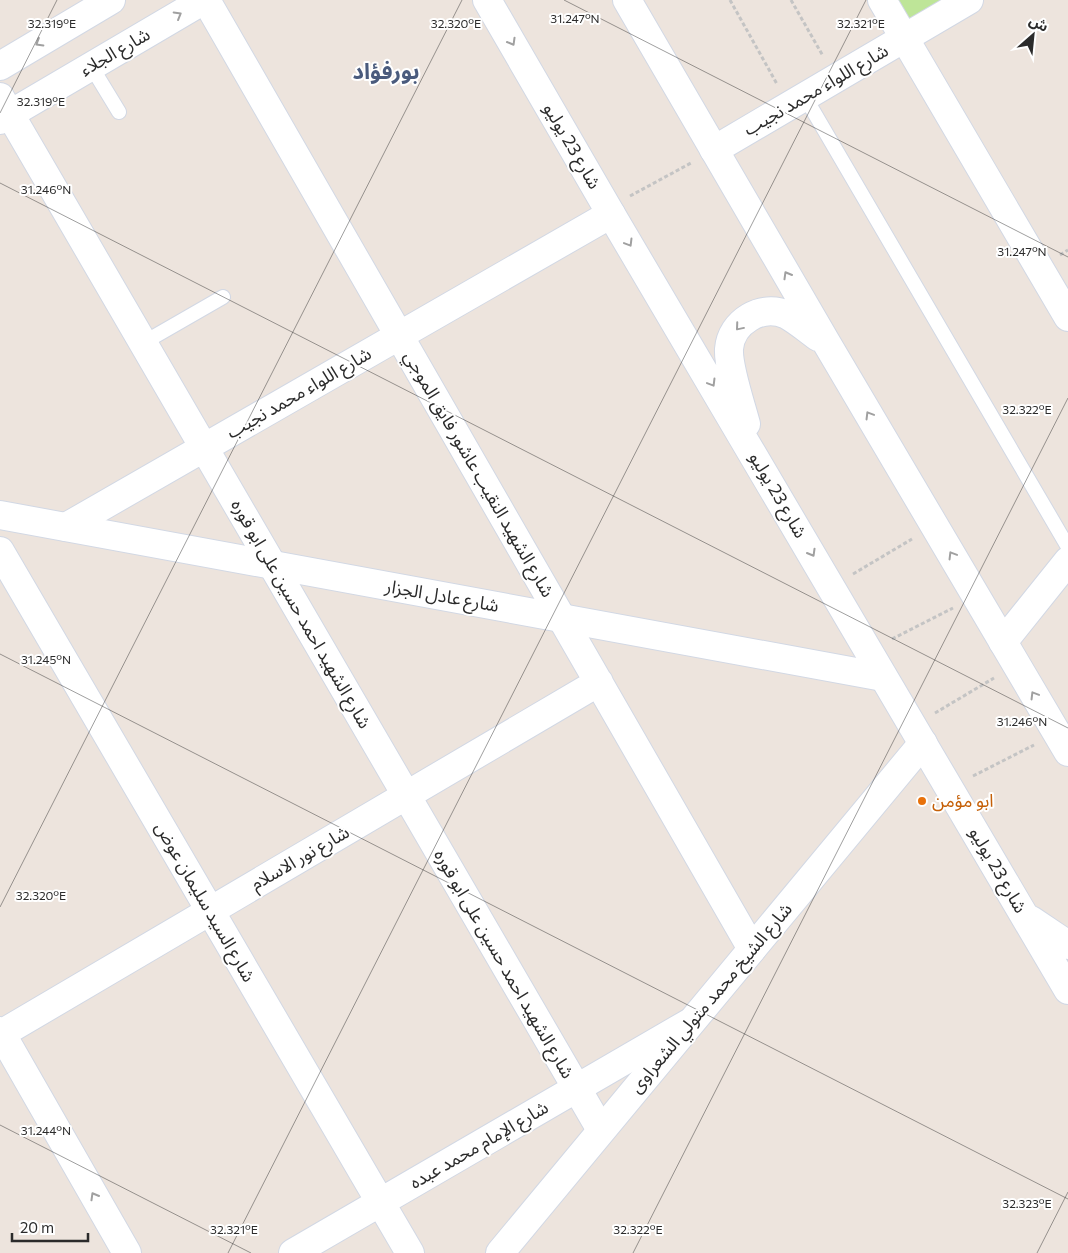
<svg xmlns="http://www.w3.org/2000/svg" width="1068" height="1253" font-family="Commissioner,'Noto Sans Arabic',sans-serif">
  <style>
    .green { fill: #bee598 }
    .lines { fill: none; stroke-linecap: round; stroke-linejoin: round }
    .service-casing { stroke: #d2d8e4; stroke-width: 16 }
    .minor-casing { stroke: #d2d8e4; stroke-width: 30 }
    .tertiary-casing { stroke: #d2d8e4; stroke-width: 30 }
    .secondary-casing { stroke: #d2d8e4; stroke-width: 30 }
    .path { stroke: #c4c4c4; stroke-width: 3; stroke-dasharray: 4 2.5; stroke-linecap: butt }
    .service { stroke: #fff; stroke-width: 14 }
    .minor { stroke: #fff; stroke-width: 28 }
    .tertiary { stroke: #fff; stroke-width: 28 }
    .secondary { stroke: #fff; stroke-width: 28 }
    .oneway { stroke: #a0a0a0 }
    .ticks { fill: none; stroke: #2b2b2b; stroke-width: 1; stroke-opacity: 0.45 }
    .food-dot { fill: #e8710a; stroke: #fff; stroke-width: 2 }
    .labels { text-anchor: middle; stroke-width: 4; stroke-linejoin: round; paint-order: stroke }
    .street-label { font-size: 18px; fill: #2b2b2b; stroke: #fff }
    .food-label { font-size: 18px; fill: #c56008; stroke: #fff; text-anchor: start }
    .district-label { font-size: 22px; font-weight: bold; fill: #4a5b7d; stroke: #fff }
    .ticks-label { font-size: 12px; text-anchor: middle; fill: #2b2b2b; stroke: #fff; stroke-width: 4; stroke-linejoin: round; paint-order: stroke }
  </style>
  <rect width="100%" height="100%" fill="#ede4dd"/>
  <!-- green -->
  <path class="green" d="M882 0H970L905 38Z"/>
  <g class="lines">
    <defs>
      <path id="service" d="M91 66 119 112
        M805 97 1068 547
        M143 343 223 297"/>
      <path id="minor" d="M206 0 752 949
        M882 0 1068 317
        M0 97 601 1130
        M714 150 969 0
        M66 527 611 214
        M0 551 410 1253
        M1003 642 1068 561
        M0 1031 127 1253
        M1 1034 599 682
        M293 1253 689 1023"/>
      <path id="tertiary" d="M0 515 883 677
        M500 1253 923 743"/>
      <path id="secondary" d="M487 0 611 214 1068 990
        M627 0 826 342 1068 752
        M0 66 111 0
        M0 120 204 0
        M746 424C741 405 728 367 729 349 731 322 762 303 787 315 798 321 808 330 818 337
        M1031 920 1068 945"/>
    </defs>
    <!-- service casing -->
    <use href="#service" class="service-casing"/>
    <!-- minor casing -->
    <use href="#minor" class="minor-casing"/>
    <!-- tertiary casing -->
    <use href="#tertiary" class="tertiary-casing"/>
    <!-- secondary casing -->
    <use href="#secondary" class="secondary-casing"/>
    <!-- path -->
    <path class="path" d="M730 0 777 84
      M791 0 823 56
      M630 196 691 163
      M1060 255 1068 250
      M853 574 912 539
      M892 639 953 608
      M935 713 994 678
      M973 776 1034 745"/>
    <!-- service -->
    <use href="#service" class="service"/>
    <!-- minor -->
    <use href="#minor" class="minor"/>
    <!-- tertiary -->
    <use href="#tertiary" class="tertiary"/>
    <!-- secondary -->
    <use href="#secondary" class="secondary"/>
  </g>
  <!-- one-way arrows -->
  <defs><path id="oneway-chevron" d="M-2-3.5L2.5 0L-2 3.5" fill="none" stroke-width="1.6" stroke-linecap="round" stroke-linejoin="round" transform="scale(1.25)"/></defs>
  <g class="oneway">
    <use href="#oneway-chevron" transform="translate(178 15) rotate(-30)"/>
    <use href="#oneway-chevron" transform="translate(512 42) rotate(60)"/>
    <use href="#oneway-chevron" transform="translate(39 43) rotate(149)"/>
    <use href="#oneway-chevron" transform="translate(629 243) rotate(59)"/>
    <use href="#oneway-chevron" transform="translate(787 275) rotate(-120)"/>
    <use href="#oneway-chevron" transform="translate(739 327) rotate(130)"/>
    <use href="#oneway-chevron" transform="translate(712 383) rotate(59)"/>
    <use href="#oneway-chevron" transform="translate(869 415) rotate(-121)"/>
    <use href="#oneway-chevron" transform="translate(812 553) rotate(60)"/>
    <use href="#oneway-chevron" transform="translate(952 555) rotate(-121)"/>
    <use href="#oneway-chevron" transform="translate(1034 695) rotate(-121)"/>
    <use href="#oneway-chevron" transform="translate(94 1196) rotate(-120)"/>
  </g>
  <!-- ticks -->
  <path class="ticks" d="M564 0 1068 257M0 113 57 0M0 183 1068 728M0 654 1068 1199M0 907 462 0M0 1125 251 1253M228 1253 866 0M633 1253 1068 398M1037 1253 1068 1192"/>
  <!-- markers -->
  <circle class="food-dot" cx="922" cy="801" r="5"/>
  <g class="labels">
    <!-- street labels -->
    <g class="street-label">
      <text transform="translate(115 52) rotate(-30)" y="6">شارع الجلاء</text>
      <text transform="translate(816 90) rotate(-30)" y="6">شارع اللواء محمد نجيب</text>
      <text transform="translate(572 146) rotate(60)" y="6">شارع 23 يوليو</text>
      <text transform="translate(299 393) rotate(-30)" y="6">شارع اللواء محمد نجيب</text>
      <text transform="translate(479 474) rotate(60)" y="6">شارع الشهيد النقيب عاشور فايق الموجي</text>
      <text transform="translate(778 495) rotate(60)" y="6">شارع 23 يوليو</text>
      <text transform="translate(442 596) rotate(10)" y="6">شارع عادل الجزار</text>
      <text transform="translate(301 614) rotate(60)" y="6">شارع الشهيد احمد حسين على ابو قوره</text>
      <text transform="translate(300 858) rotate(-30)" y="6">شارع نور الاسلام</text>
      <text transform="translate(998 870) rotate(60)" y="6">شارع 23 يوليو</text>
      <text transform="translate(205 902) rotate(60)" y="6">شارع السيد سليمان عوض</text>
      <text transform="translate(504 964) rotate(60)" y="6">شارع الشهيد احمد حسين على ابو قوره</text>
      <text transform="translate(711 998) rotate(-50)" y="6">شارع الشيخ محمد متولي الشعراوى</text>
      <text transform="translate(479 1145) rotate(-30)" y="6">شارع الإمام محمد عبده</text>
    </g>
    <!-- food labels -->
    <g class="food-label">
      <text x="932" y="807">ابو مؤمن</text>
    </g>
    <!-- district labels -->
    <g class="district-label">
      <text x="386" y="79">بورفؤاد</text>
    </g>
  </g>
  <g class="ticks-label">
    <text x="575" y="23">31.247°N</text>
    <text x="52" y="28">32.319°E</text>
    <text x="456" y="28">32.320°E</text>
    <text x="861" y="28">32.321°E</text>
    <text x="41" y="106">32.319°E</text>
    <text x="46" y="194">31.246°N</text>
    <text x="1022" y="256">31.247°N</text>
    <text x="1027" y="414">32.322°E</text>
    <text x="46" y="664">31.245°N</text>
    <text x="1022" y="726">31.246°N</text>
    <text x="41" y="900">32.320°E</text>
    <text x="46" y="1135">31.244°N</text>
    <text x="1027" y="1208">32.323°E</text>
    <text x="234" y="1234">32.321°E</text>
    <text x="638" y="1234">32.322°E</text>
  </g>
  <!-- north arrow -->
  <g transform="translate(1033 35) rotate(27)" stroke="#ffffff" stroke-width="4" paint-order="stroke">
  <path d="M0-4L9 19L0 12L-9 19Z" fill="#2b2b2b"/>
  <text y="-8" font-size="14" font-weight="bold" text-anchor="middle" fill="#2b2b2b">ش</text>
  </g>
  <!-- scale -->
  <path d="M12 1233v8h76v-8" fill="none" stroke="#2b2b2b" stroke-width="2.5"/>
  <text x="20" y="1233" font-size="15" fill="#2b2b2b" stroke="#ffffff" stroke-width="4" paint-order="stroke">20 m</text>
</svg>
